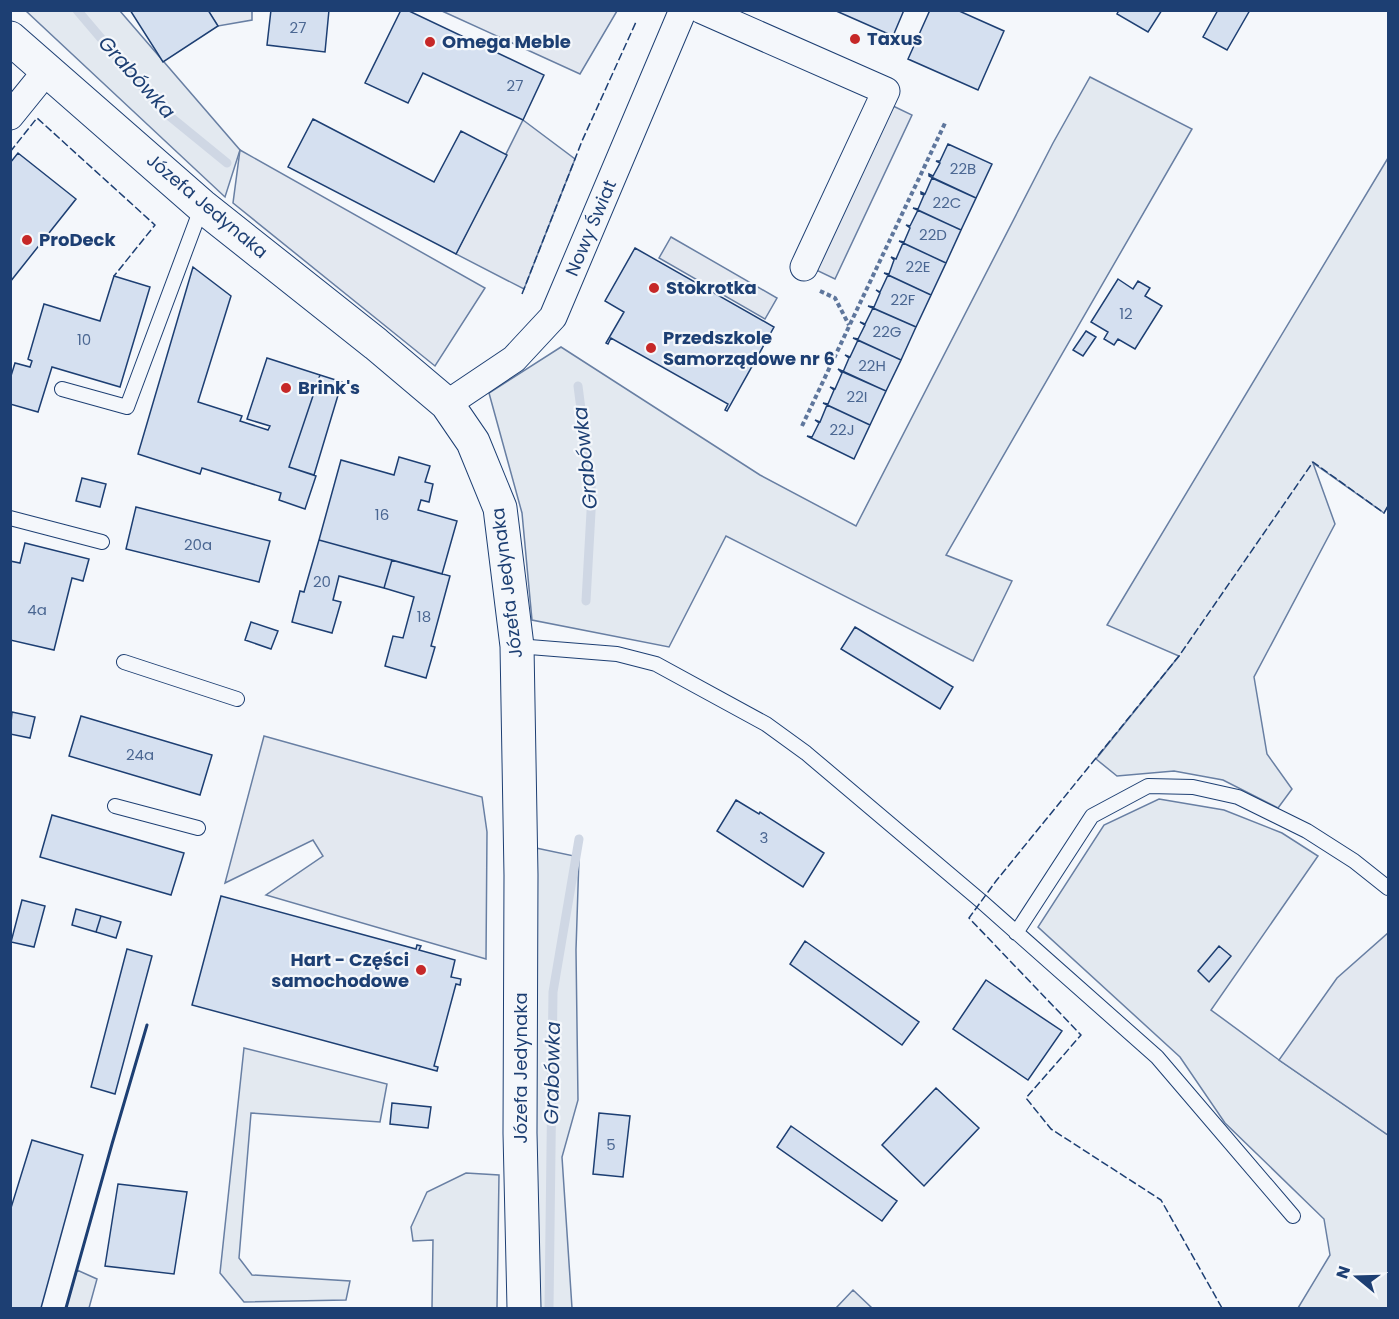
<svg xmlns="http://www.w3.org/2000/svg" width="1399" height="1319" font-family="Poppins,sans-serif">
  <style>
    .green { fill: #e3e9f0; stroke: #687fa3; stroke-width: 1.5 }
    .parking { fill: #e3e8f0; stroke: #687fa3; stroke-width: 1.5 }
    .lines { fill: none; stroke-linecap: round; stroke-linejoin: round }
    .stream { stroke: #cfd7e4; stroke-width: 9 }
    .building { fill: #d5e0f0; stroke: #1d3f73; stroke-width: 1.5 }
    .lane-casing { stroke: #1d3f73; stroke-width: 16 }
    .street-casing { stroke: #1d3f73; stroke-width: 29 }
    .secondary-casing { stroke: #1d3f73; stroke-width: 35 }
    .path { stroke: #5e769c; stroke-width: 4; stroke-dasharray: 4.5 3; stroke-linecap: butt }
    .lane { stroke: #f4f7fb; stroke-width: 14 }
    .street { stroke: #f4f7fb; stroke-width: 27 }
    .secondary { stroke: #f4f7fb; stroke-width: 33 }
    .fence { stroke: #1d3f73; stroke-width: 1.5; stroke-dasharray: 8 3; stroke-linecap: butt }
    .wall { stroke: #1d3f73; stroke-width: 3 }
    .poi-dot { fill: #c62828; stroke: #f4f7fb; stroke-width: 2 }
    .labels { text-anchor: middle; stroke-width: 4.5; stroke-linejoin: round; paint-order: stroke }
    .number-label { font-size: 15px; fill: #4b6792 }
    .poi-label { font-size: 18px; font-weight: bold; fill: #1d3f73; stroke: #f4f7fb; text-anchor: start }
    .street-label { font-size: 18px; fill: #1d3f73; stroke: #f4f7fb }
    .water-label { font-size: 20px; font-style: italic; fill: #1d3f73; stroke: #f4f7fb }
  </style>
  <rect width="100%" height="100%" fill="#f4f7fb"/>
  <!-- green -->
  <path class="green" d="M26 11H120L240 150 225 197Z
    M1090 77 1192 129 946 555 1012 581 973 661 726 536 669 647 532 620 522 513 489 393 561 347 760 475 856 526 1053 143Z
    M1388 158V506L1384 513 1313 463 1335 524 1254 677 1267 754 1292 789 1278 808 1223 780 1174 771 1117 776 1096 759 1179 656 1107 625Z
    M1159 799 1224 810 1282 833 1318 856 1211 1010 1279 1060 1388 1135V1308H1298L1330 1255 1324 1219 1225 1123 1180 1057 1038 927 1104 825Z
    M536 848 579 857 576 950 578 1100 562 1157 572 1308H535Z
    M244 1048 387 1084 380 1122 251 1113 239 1258 252 1275 350 1281 346 1300 244 1302 220 1273Z
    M466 1173 499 1175 497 1308H432L433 1240 413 1241 411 1227 427 1192Z
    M77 1270 97 1279 89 1308H66Z
    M853 1290 872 1308H836Z"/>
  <!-- parking -->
  <path class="parking" d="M208 11H252V20L218 26Z
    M442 11H617L580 74Z
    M891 105 912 115 835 279 814 269Z
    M523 120 575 159 524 289 456 254Z
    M240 150 485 288 435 366 233 203Z
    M671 237 777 298 765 319 659 258Z
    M264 736 482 797 487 832 486 959 266 895 323 856 313 840 225 883Z
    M1388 933V1135L1279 1060 1337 978Z"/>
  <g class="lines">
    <!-- stream -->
    <path class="stream" d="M77 10 162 110 227 163
      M578 386 592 494 586 601
      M549 1308 553 992 579 839"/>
  </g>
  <!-- building -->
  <path class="building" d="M130 10H208L218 26 163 62Z
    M271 10H329L325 52 267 45Z
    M401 10H407L544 75 523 120 423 73 408 103 365 83Z
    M834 10H904L893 36Z
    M930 10H957L1004 31 978 90 908 59Z
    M1119 10H1162L1148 32 1117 14Z
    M1218 10H1250L1227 50 1203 37Z
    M313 119 434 182 461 131 507 155 456 254 288 167Z
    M948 144 992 164 976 198 929 176V174L933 176 940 163 936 161H940Z
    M18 153 76 199 10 282V163Z
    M932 178 976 198 961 230 913 208 918 209 924 195 921 194V192L925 194Z
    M918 210 961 230 946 263 899 241 904 242 910 228 906 225 910 226Z
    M903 243 946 263 931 295 884 273 889 274 894 260 891 257 896 259Z
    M635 248 774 327 727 411 725 410 728 404 611 338 608 344 606 343 624 312 605 301Z
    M193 267 231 296 198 402 242 416 240 421 268 430 270 426 247 419 267 358 320 375 289 467 316 476 305 509 279 500 281 493 202 468 200 474 138 454Z
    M888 275 931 295 916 327 868 306 874 307 880 293 876 290 880 292Z
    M114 276 150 287 120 387 52 367 38 412 10 404V379L15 363 30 367 32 361 28 359 44 304 100 321Z
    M1118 279 1133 289 1138 281 1150 288 1145 296 1162 306 1135 349 1118 339 1114 345 1104 339 1108 332 1091 322Z
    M873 308 916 327 901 360 853 338 858 339 865 325 860 322 865 324Z
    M1086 331 1096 337 1083 356 1073 350Z
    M858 340 901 360 886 391 843 372 849 358 845 355 850 357Z
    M838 369 886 391 870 425 823 403 828 404 834 390 830 387 835 389 842 373Z
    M320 375 342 382 314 475 289 467Z
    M827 405 870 425 854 459 807 436 812 437 819 423 815 420 820 422Z
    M399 457 430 466 425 482 433 484 429 502 421 500 418 510 457 521 442 574 319 540 341 460 394 475Z
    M82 478 106 484 100 507 76 501Z
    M136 507 270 541 259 582 126 549Z
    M319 540 392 560 384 588 339 576 333 600 341 602 332 633 292 622 300 591 304 592Z
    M25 543 89 559 83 581 72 578 54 650 10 640V561L20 563Z
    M392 560 450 576 431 646 435 647 426 678 385 666 393 636 403 638 414 597 384 588Z
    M251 622 278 631 271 649 245 640Z
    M855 627 953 687 940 709 841 649Z
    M12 712 35 717 30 738 10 734Z
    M81 716 212 755 200 795 69 756Z
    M736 800 759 814 760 812 824 853 803 887 717 831Z
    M52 815 184 853 171 895 40 857Z
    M221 896 416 949 417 945 421 946 419 950 455 960 451 977 461 979 460 985 456 984 434 1066 438 1067 437 1071 192 1005Z
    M22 900 45 906 34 947 11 942Z
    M76 909 101 916 96 932 72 925Z
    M101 916 121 922 116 938 96 932Z
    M805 941 919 1022 902 1045 790 964Z
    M1219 946 1231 956 1209 982 1198 971Z
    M127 949 152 956 115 1094 91 1087Z
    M986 980 1062 1031 1028 1080 953 1029Z
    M936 1088 979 1128 924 1186 882 1145Z
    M392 1103 431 1107 428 1128 390 1124Z
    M599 1113 630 1116 623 1177 593 1174Z
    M791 1126 897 1201 882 1221 777 1147Z
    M32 1140 83 1155 41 1308H10V1211Z
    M118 1184 187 1192 174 1274 105 1266Z"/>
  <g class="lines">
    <defs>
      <path id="lane" d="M62 389 127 407 202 206
        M10 518 102 542
        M517 646 617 654 656 664 766 724 806 753 981 901 1157 1057 1293 1216
        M124 662 237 699
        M115 806 198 828
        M1016 933 1092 816 1148 786 1193 787 1238 797 1307 831 1354 861 1388 888"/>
      <path id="street" d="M702 10 886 91 804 267
        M10 116 48 69
        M447 404 514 359 553 317 683 10"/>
      <path id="secondary" d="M10 38 202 206 376 344 447 404 473 442 500 508 517 646 521 875 520 1133 524 1308"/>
    </defs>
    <!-- lane casing -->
    <use href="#lane" class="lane-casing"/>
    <!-- street casing -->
    <use href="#street" class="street-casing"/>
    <!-- secondary casing -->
    <use href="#secondary" class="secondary-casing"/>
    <!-- path -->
    <path class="path" d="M820 291 835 298 849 325
      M802 426 946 121"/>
    <!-- lane -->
    <use href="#lane" class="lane"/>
    <!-- street -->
    <use href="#street" class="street"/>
    <!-- secondary -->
    <use href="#secondary" class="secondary"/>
    <!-- fence -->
    <path class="fence" d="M10 152 37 118 155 225 114 276
      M522 294 582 141 636 22
      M1222 1308 1161 1200 1051 1129 1026 1098 1081 1035 969 918 996 881 1179 656 1313 462 1384 513 1388 506"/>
    <!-- wall -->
    <path class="wall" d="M66 1308 112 1144 147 1025"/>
  </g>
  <!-- markers -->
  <g class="poi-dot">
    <circle cx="855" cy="39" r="6"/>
    <circle cx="430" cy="42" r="6"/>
    <circle cx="27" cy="240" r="6"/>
    <circle cx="654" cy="288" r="6"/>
    <circle cx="651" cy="348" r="6"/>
    <circle cx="286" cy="388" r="6"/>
    <circle cx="421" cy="970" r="6"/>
  </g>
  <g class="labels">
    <!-- number labels -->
    <g class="number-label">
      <text x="298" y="33">27</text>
      <text x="515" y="91">27</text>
      <text x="963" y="174">22B</text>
      <text x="947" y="208">22C</text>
      <text x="933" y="240">22D</text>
      <text x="918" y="272">22E</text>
      <text x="903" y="305">22F</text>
      <text x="1126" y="319">12</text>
      <text x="887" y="337">22G</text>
      <text x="84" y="345">10</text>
      <text x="872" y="371">22H</text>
      <text x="857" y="402">22I</text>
      <text x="842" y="435">22J</text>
      <text x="382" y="520">16</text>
      <text x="198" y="550">20a</text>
      <text x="322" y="587">20</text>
      <text x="37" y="615">4a</text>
      <text x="424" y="622">18</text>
      <text x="140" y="760">24a</text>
      <text x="764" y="843">3</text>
      <text x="611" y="1150">5</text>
    </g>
    <!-- poi labels -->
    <g class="poi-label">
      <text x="867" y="45">Taxus</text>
      <text x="442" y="48">Omega Meble</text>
      <text x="39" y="246">ProDeck</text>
      <text x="666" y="294">Stokrotka</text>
      <text x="663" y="344">Przedszkole<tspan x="663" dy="21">Samorządowe nr 6</tspan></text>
      <text x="298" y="394">Brink's</text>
      <text x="409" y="966" text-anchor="end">Hart - Części<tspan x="409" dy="21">samochodowe</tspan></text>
    </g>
    <!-- street labels -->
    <g class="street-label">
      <text transform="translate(207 206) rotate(40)" y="6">Józefa Jedynaka</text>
      <text transform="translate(591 228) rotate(-67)" y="6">Nowy Świat</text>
      <text transform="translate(507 583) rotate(-97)" y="6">Józefa Jedynaka</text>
      <text transform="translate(521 1068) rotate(-90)" y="6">Józefa Jedynaka</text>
    </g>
    <!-- water labels -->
    <g class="water-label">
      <text transform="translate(137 77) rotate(48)" y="7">Grabówka</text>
      <text transform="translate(585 458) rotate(-96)" y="7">Grabówka</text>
      <text transform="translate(552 1073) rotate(-89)" y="7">Grabówka</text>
    </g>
  </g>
  <!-- border -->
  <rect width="1399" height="1319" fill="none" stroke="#1d3f73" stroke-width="24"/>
  <!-- north arrow -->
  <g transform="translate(1357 1277) rotate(289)" stroke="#f4f7fb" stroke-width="4.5" paint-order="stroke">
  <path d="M0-4.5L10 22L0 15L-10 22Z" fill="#1d3f73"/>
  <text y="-9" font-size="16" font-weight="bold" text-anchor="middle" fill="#1d3f73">N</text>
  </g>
</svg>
